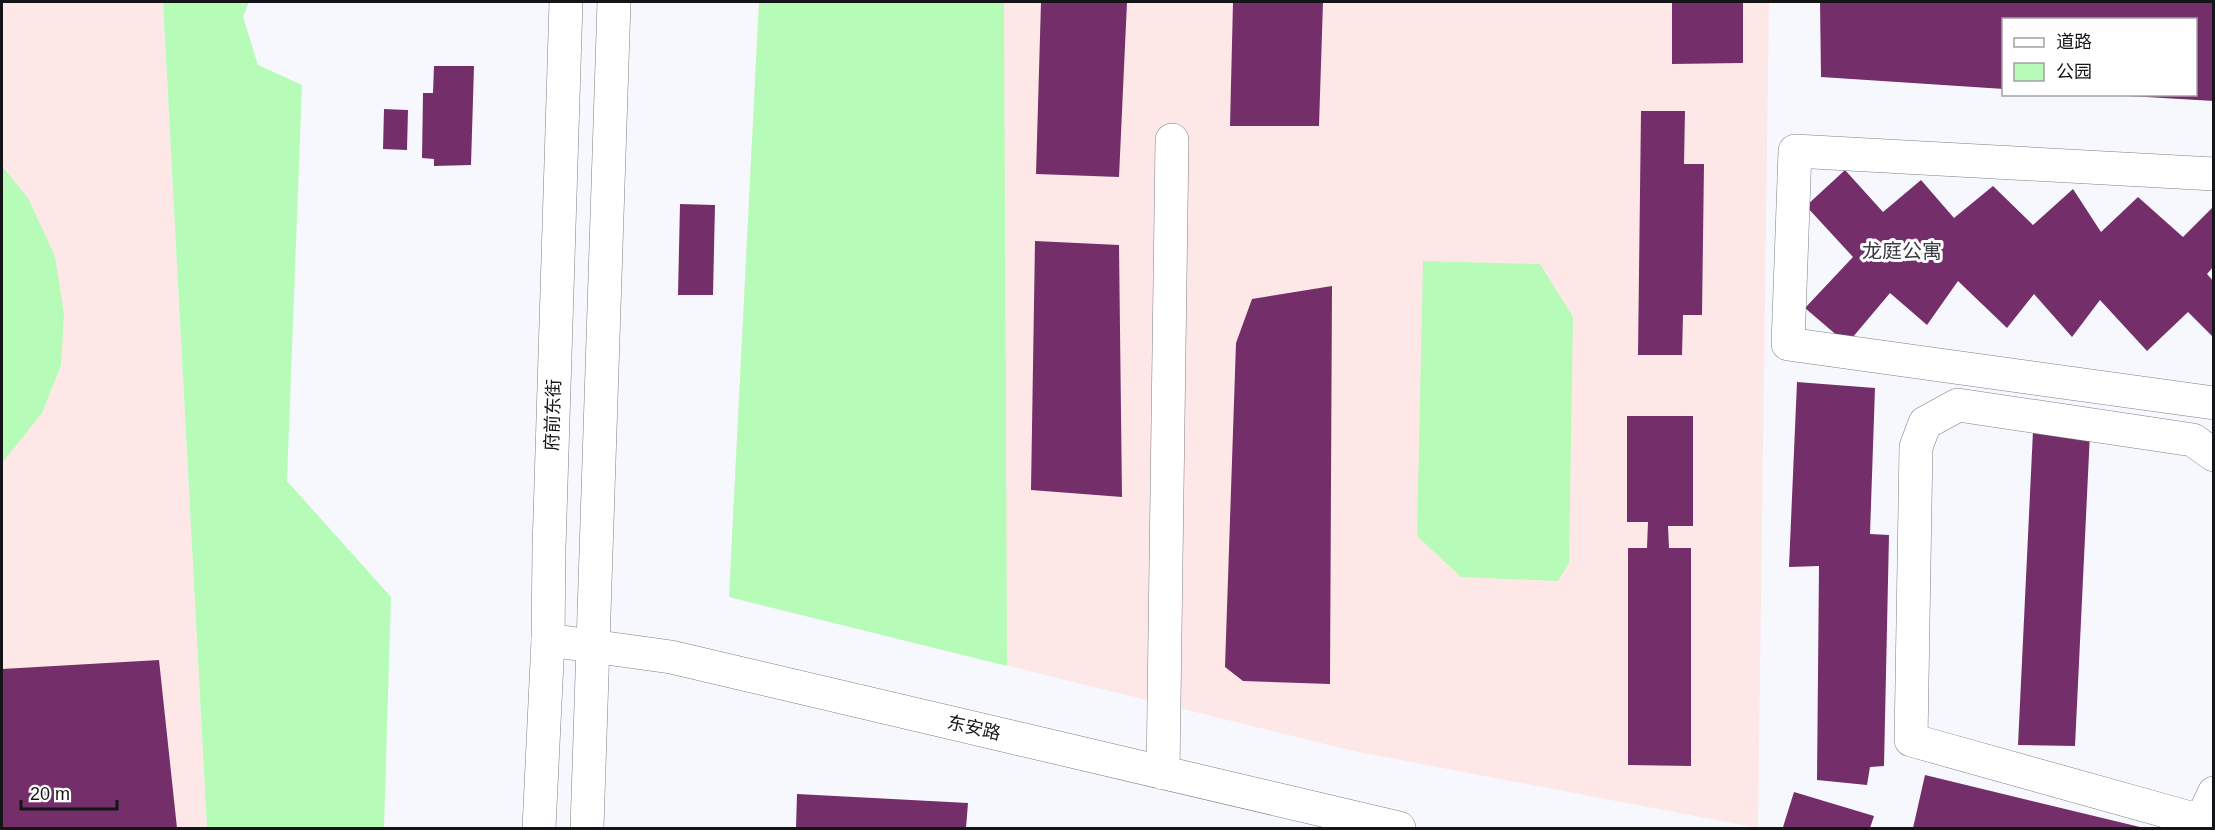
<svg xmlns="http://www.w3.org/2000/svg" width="2215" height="830" font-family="Arial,'Noto Sans SC',sans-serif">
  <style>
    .education { fill: #fee8e7 }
    .green { fill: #b7fbb9 }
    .building { fill: #742f6b }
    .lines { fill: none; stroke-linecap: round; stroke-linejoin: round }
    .minor-casing { stroke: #7e7f84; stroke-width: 34 }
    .major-casing { stroke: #7e7f84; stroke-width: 34 }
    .minor { stroke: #fff; stroke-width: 33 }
    .major { stroke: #fff; stroke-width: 33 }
    .labels { text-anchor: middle; stroke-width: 6; stroke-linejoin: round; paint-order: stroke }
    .street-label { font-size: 18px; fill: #141517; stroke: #fff }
    .neighbourhood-label { font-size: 20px; fill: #3b3c41; stroke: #fff }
  </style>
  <rect width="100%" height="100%" fill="#f7f8fe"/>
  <!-- education -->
  <path class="education" d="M2 2H163L207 828H2Z
    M759 2H1769L1758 828 1353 751 729 597Z"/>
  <!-- green -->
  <path class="green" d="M163 2H249L243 17 258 65 302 85 287 481 391 597 384 828H207Z
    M759 2H1004L1007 666 729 597Z
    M2 166 28 198 55 256 64 315 61 365 42 413 2 463Z
    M1423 261 1540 264 1573 317 1569 563 1558 581 1461 577 1417 536Z"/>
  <!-- building -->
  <path class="building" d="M1041 2H1127L1119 177 1036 174Z
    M1233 2H1323L1319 126H1230Z
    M1672 2H1743V63L1672 64Z
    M1820 2H2214V101L2129 96V94H2196V20H2004V89L1821 77Z
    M434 66H474L471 165 434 166V159L422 158 423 93H433Z
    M384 109 408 110 407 150 383 149Z
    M1641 111H1685L1684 164H1704L1702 315H1683L1682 355H1638Z
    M1845 170 1883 212 1921 180 1954 218 1993 186 2033 225 2073 189 2101 232 2138 197 2183 237 2214 206V266L2207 274 2214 282V338L2188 312 2147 351 2100 300 2072 337 2034 294 2007 328 1958 281 1927 325 1890 293 1847 344 1805 308 1853 257 1806 206Z
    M680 204 715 205 713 295H678Z
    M1035 241 1119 245 1122 497 1031 490Z
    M1332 286 1330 684 1243 681 1225 667 1236 343 1252 299Z
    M1797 382 1875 388 1870 534 1889 535 1884 766 1870 767 1867 785 1817 780 1819 566 1789 567Z
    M1627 416H1693V526H1668L1669 548H1691V766L1628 765V548H1647L1648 522H1627Z
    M2033 431 2090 433 2075 746 2018 745Z
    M159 660 177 828H2V669Z
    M1925 775 2144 828H1913Z
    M1794 792 1874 816 1870 828 1783 827Z
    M797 794 968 803 966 828H796Z"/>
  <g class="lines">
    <defs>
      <path id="minor" d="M2214 174 1795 151 1788 344 2214 403
        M548 640 671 657 1399 828
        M1163 773 1172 140
        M2201 821 1911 740 1916 447 1925 423 1958 405 2193 440 2214 455
        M2198 828 2214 793"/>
      <path id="major" d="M539 828 548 640 549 548 566 2
        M587 828 614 2"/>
    </defs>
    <!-- minor casing -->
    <use href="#minor" class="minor-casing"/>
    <!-- major casing -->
    <use href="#major" class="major-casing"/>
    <!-- minor -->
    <use href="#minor" class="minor"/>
    <!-- major -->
    <use href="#major" class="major"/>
  </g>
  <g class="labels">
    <!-- street labels -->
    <g class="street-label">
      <text transform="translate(553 415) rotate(-88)" y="6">府前东街</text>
      <text transform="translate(974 728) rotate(13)" y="6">东安路</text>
    </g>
    <!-- neighbourhood labels -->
    <g class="neighbourhood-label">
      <text x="1902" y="258">龙庭公寓</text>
    </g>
  </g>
  <!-- border -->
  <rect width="2215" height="830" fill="none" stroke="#141517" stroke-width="6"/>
  <!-- legend -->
  <rect x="2002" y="18" width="195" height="78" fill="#ffffff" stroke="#a1a1a2" stroke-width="1.5"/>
  <rect x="2014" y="38" width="30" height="9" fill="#ffffff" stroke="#a1a1a2" stroke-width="1.5"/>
  <text x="2056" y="48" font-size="18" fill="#141517">道路</text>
  <rect x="2014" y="63" width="30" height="18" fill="#b7fbb9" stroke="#a1a1a2" stroke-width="1.5"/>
  <text x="2056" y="78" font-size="18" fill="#141517">公园</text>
  <!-- scale -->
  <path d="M21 800v9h96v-9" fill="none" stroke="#141517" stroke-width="3"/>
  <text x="30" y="800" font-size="18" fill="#141517" stroke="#ffffff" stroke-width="4.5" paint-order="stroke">20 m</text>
</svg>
